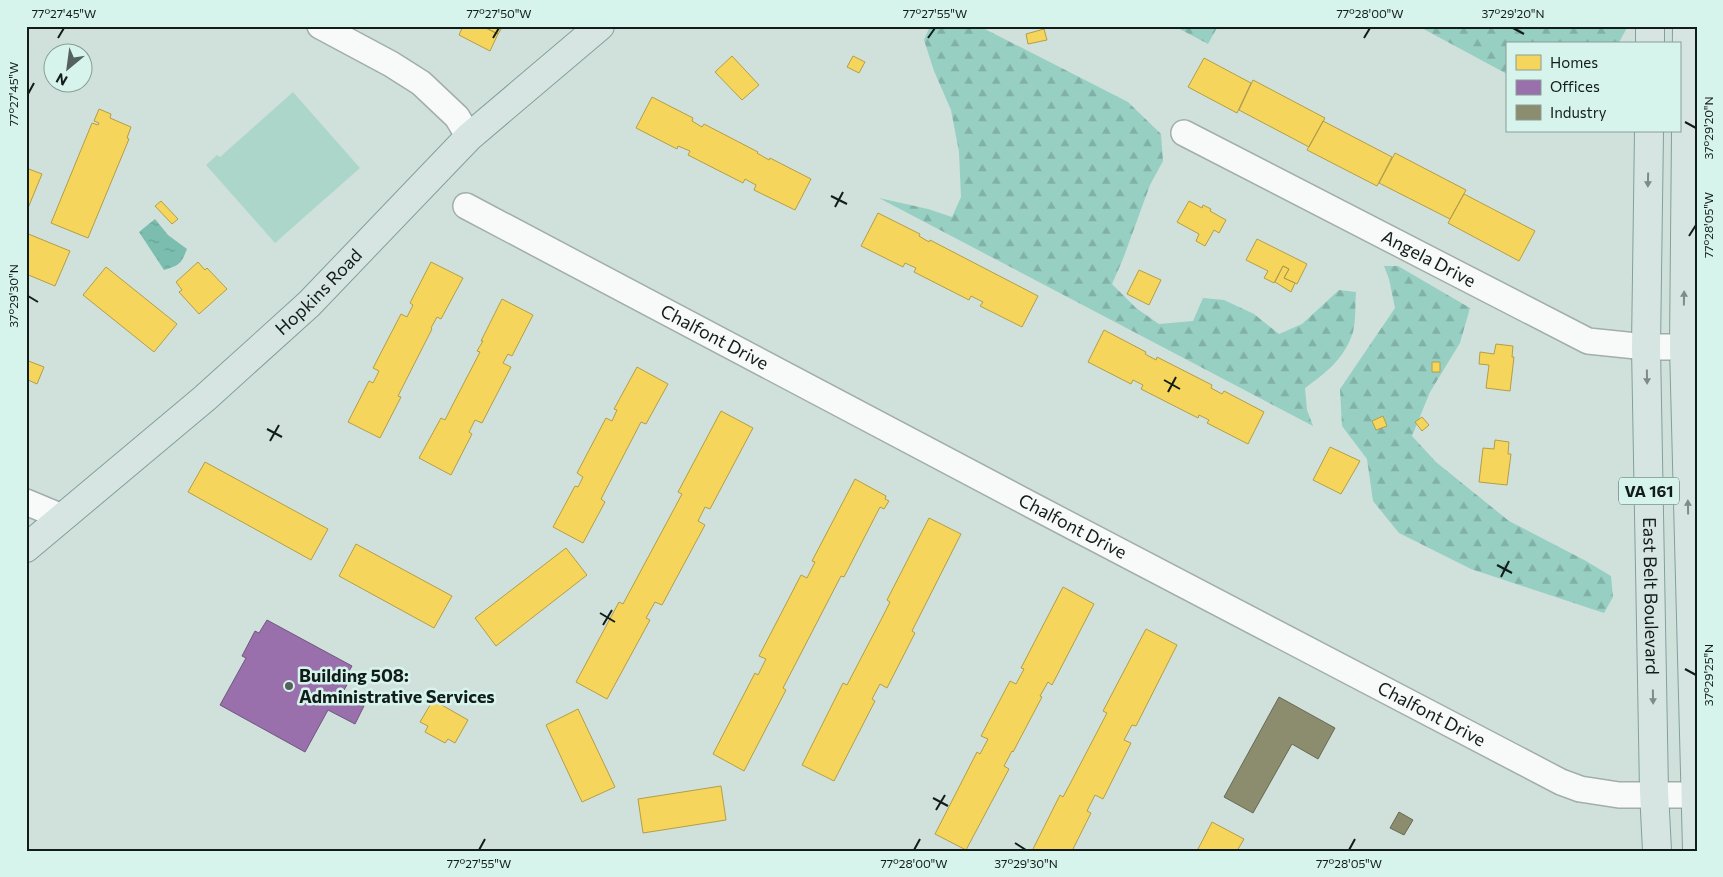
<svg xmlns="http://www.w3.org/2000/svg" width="1723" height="877" font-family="Commissioner,sans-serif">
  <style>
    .grass { fill: #add6cb }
    .forest { fill: url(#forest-firs) }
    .water { fill: url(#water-ripples) }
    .homes { fill: #f6d55c; stroke: #b29e48 }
    .offices { fill: #9970ab; stroke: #70577f }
    .industry { fill: #8c8c6e; stroke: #676a54 }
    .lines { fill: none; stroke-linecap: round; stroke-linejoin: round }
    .minor-casing { stroke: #a1aeaa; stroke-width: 28 }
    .major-casing { stroke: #83a099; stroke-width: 30 }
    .minor { stroke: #f8fafa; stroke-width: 25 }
    .major { stroke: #d7e5e2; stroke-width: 28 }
    .oneway { fill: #7e8b88 }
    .ticks { fill: none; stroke: #121c19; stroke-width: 2 }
    .poi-dot { fill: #54615d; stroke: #d7f4ec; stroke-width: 2 }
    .labels { text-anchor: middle; stroke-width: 5; stroke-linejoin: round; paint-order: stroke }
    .shield { fill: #d7f4ec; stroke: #4d5d58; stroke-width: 1 }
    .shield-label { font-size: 16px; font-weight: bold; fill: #121c19 }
    .street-label { font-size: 18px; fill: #121c19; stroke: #d7f4ec }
    .poi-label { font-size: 18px; font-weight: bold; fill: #121c19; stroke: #d7f4ec; text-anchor: start }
    .neatline { fill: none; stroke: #121c19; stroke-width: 2 }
    .ticks-label { font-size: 12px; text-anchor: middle; fill: #121c19 }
  </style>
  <defs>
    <pattern id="forest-firs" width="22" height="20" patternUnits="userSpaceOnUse" patternTransform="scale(1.25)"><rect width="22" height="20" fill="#97cfc2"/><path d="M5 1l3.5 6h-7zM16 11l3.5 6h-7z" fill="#81b1a6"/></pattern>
    <pattern id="water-ripples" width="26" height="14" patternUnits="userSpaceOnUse" patternTransform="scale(1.25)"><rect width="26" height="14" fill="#7bbdae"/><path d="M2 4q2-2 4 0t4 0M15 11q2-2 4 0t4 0" fill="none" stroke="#69a295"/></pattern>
  </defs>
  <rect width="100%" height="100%" fill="#d0e1dc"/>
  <!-- grass -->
  <path class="grass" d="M293 92 360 168 275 243 206 165 217 155 220 157Z"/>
  <!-- forest -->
  <path class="forest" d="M930 26H979L1128 102 1161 134 1163 161 1150 185 1123 259 1112 284 1136 308 1159 324 1193 321 1203 298 1224 300 1254 314 1279 334 1302 324 1339 290 1356 292C1355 305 1356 320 1353 332 1345 358 1326 373 1305 388L1307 410 1313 426 879 198 928 209 952 217 961 197 959 152 951 110 934 71 924 40Z
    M1174 26H1218L1208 44Z
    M1418 26H1628L1618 44H1507V74Z
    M1384 266H1398L1470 308 1460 343 1430 392 1412 436 1436 462 1509 521 1586 561 1611 576 1613 597 1604 613 1471 569 1399 533 1373 501 1367 459 1342 426 1340 389 1395 308 1389 279Z"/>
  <!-- water -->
  <path class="water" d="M155 219 168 235 187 249C181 264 180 265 164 270L139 232Z"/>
  <!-- homes -->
  <path class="homes" d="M463 26H482L498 34 490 51 459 35Z
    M482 26H503L498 34Z
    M1044 29 1047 40 1028 44 1026 34Z
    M732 56 759 85 742 100 715 72Z
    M853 56 865 62 859 73 847 67Z
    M1204 58 1251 83 1237 113 1188 87Z
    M1253 80 1325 118 1309 147 1239 110Z
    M652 97 693 118 692 121 702 127 704 124 758 152 757 153 769 160 770 158 811 179 795 210 754 190 756 185 745 179 743 183 688 155 690 151 678 146 677 149 636 128Z
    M99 109 111 114 110 118 131 127 127 138 129 139 88 238 51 223 92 123 98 125 99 123 94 121Z
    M1323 121 1392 157 1377 186 1307 150Z
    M1395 153 1466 190 1450 219 1379 183Z
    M26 168 42 174 26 213Z
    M1464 194 1535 231 1519 261 1448 223Z
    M161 201 178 219 172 224 155 206Z
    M1189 201 1202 208 1203 205 1211 209 1210 211 1226 220 1219 233 1214 230 1205 246 1196 241 1199 234 1177 222Z
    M878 213 920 234 919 236 929 242 930 240 1038 296 1022 327 980 306 983 302 971 296 969 300 914 272 916 268 905 263 903 267 861 246Z
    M26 233 70 251 55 286 26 274Z
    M1257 239 1307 264 1297 284 1284 278 1289 269 1283 266 1274 283 1264 278 1268 271 1246 260Z
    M198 262 205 270 207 268 227 289 199 314 179 292 182 290 176 282Z
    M431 262 463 278 441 319 437 317 431 328 432 329 398 396 401 397 380 438 348 422 369 381 373 383 379 371 373 368 401 314 407 317 413 305 410 303Z
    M1283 266 1289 269 1284 278 1295 283 1291 292 1275 282Z
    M106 267 177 324 154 352 83 295Z
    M1139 270 1161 280 1149 305 1127 294Z
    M502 299 533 315 512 356 508 354 503 363 511 367 482 423 475 420 469 432 472 434 451 475 419 458 441 418 445 420 451 408 480 352 477 351 483 341H481Z
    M1104 330 1146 352 1145 354 1156 360 1157 357 1212 385 1211 388 1222 394 1224 391 1264 412 1248 444 1207 423 1209 420 1199 415 1198 418 1141 389 1143 385 1133 380 1131 384 1088 362Z
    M1496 344 1513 346 1512 357H1514L1510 391 1486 388 1489 365 1479 364 1480 352 1494 354Z
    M26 360 44 367 37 384 26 379Z
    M1432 362H1440V372H1432Z
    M637 367 668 384 646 424 641 422 601 499 605 502 583 543 553 527 575 486 578 487 583 477 577 473 606 418 612 421 617 410 614 409Z
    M721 411 753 428 710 509 705 507 698 521 705 525 662 605 655 602 646 618 650 620 607 699 576 682 619 602 623 604 674 509 682 494 678 492Z
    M1383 416 1387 426 1376 430 1372 421Z
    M1422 417 1429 425 1422 431 1415 422Z
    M1495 440 1509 442 1508 454H1511L1507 485 1479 482 1483 448 1494 449Z
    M1330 447 1360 461 1341 494 1313 480Z
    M205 462 328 529 311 560 188 492Z
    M855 479 886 496 885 499 889 501 884 509 880 507 844 577 841 576 783 688 786 690 744 771 713 754 755 673 758 675 766 659 759 656 801 575 807 578 815 562 812 561Z
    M929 518 961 534 912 631 915 633 887 688 880 684 872 699 875 701 834 781 802 765 843 683 847 685 883 616 890 602 887 600Z
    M356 544 452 596 434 628 339 576Z
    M566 548 587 575 496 646 475 618Z
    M1063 587 1094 604 1052 685 1048 682 1040 696 1042 697 1013 752 1012 751 1004 766 1009 769 966 850 935 834 977 752 980 754 988 739 981 736 1010 681 1016 684 1024 669 1021 668Z
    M1146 629 1177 645 1136 726 1132 725 1124 740 1131 743 1103 799 1095 795 1087 811 1091 813 1072 851H1032L1060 795 1063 797 1071 782 1107 713 1103 711Z
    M433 700 468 720 455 743 448 739 445 743 425 732 428 726 420 722Z
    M578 709 615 787 582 802 546 725Z
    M721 786 726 820 643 833 638 799Z
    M1212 822 1244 839 1237 851H1197Z"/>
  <!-- offices -->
  <path class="offices" d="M267 620 352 666 343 682 347 685 344 690 340 688 338 691 364 706 355 724 328 710 305 752 220 705 246 658 242 656 255 631 259 633Z"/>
  <!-- industry -->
  <path class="industry" d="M1279 697 1335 728 1318 759 1292 744 1253 813 1224 797Z
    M1399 812 1413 820 1404 835 1390 828Z"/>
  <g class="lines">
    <defs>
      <g id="minor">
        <path d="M320 26 391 64 421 83 457 117 469 137"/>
        <path id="s1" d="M1184 133 1588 341 1646 347H1684"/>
        <path id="s2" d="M466 206 1039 509 1561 782 1580 789 1619 795H1694"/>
        <path d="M26 502 62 517"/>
      </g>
      <g id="major">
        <path d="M1687 26 1684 347 1697 850"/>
        <path d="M1650 44V26"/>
        <path id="s3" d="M1649 131 1646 347 1654 791 1657 851"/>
        <path id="s4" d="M26 548 205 398 309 304 469 137 600 26"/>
      </g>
    </defs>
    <!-- minor casing -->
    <use href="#minor" class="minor-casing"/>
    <!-- major casing -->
    <use href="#major" class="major-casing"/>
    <!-- minor -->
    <use href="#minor" class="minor"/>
    <!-- major -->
    <use href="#major" class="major"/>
  </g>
  <!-- one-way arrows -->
  <defs><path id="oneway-solid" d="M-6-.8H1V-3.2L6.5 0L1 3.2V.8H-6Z" transform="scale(1.25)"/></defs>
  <g class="oneway">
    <use href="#oneway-solid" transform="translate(1648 180) rotate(91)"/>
    <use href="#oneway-solid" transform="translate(1684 298) rotate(-89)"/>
    <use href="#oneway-solid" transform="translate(1647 377) rotate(89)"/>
    <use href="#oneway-solid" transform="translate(1688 507) rotate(-91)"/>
    <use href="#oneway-solid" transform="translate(1653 697) rotate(89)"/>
  </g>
  <!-- ticks -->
  <path class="ticks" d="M1513 28 1524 34M58 38 64 28M493 38 499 28M928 38 935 28M1364 38 1370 28M28 94 34 83M1685 122 1696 128M831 196 847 204M835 207 843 192M1689 236 1696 225M28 296 38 302M1164 380 1180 389M1168 392 1176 377M267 429 282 437M270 441 279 425M1497 565 1512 573M1501 577 1509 561M600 613 615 622M603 625 612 610M1685 669 1696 675M933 798 948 806M936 810 945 795M1015 843 1026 850M479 850 485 839M914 850 920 839M1349 850 1355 839"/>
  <!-- markers -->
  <circle class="poi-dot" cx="289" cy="686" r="5"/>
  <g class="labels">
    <!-- shield labels -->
    <rect class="shield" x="1619" y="477.5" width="60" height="27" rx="4"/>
    <g class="shield-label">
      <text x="1649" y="497">VA 161</text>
    </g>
    <!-- street labels -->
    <g class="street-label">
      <text dy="6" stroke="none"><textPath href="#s1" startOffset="275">Angela Drive</textPath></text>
      <text dy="6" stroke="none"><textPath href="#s4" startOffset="389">Hopkins Road</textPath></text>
      <text dy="6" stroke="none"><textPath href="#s2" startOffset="281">Chalfont Drive</textPath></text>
      <text dy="6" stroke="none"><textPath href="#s2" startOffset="686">Chalfont Drive</textPath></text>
      <text dy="6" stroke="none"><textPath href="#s3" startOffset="465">East Belt Boulevard</textPath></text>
      <text dy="6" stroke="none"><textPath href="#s2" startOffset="1091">Chalfont Drive</textPath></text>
    </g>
    <!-- poi labels -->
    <g class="poi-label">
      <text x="299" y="682">Building 508:<tspan x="299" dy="21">Administrative Services</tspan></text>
    </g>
  </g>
  <!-- border -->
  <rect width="1723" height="877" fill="none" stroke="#d7f4ec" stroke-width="55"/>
  <!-- legend -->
  <rect x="1506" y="42" width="175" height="90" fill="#d7f4ec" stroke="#889e98"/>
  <rect x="1516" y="55" width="25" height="15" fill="#f6d55c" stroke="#889e98"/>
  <text x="1550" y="68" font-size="15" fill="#121c19">Homes</text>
  <rect x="1516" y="80" width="25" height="15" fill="#9970ab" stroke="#889e98"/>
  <text x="1550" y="92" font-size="15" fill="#121c19">Offices</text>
  <rect x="1516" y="105" width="25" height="15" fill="#8c8c6e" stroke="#889e98"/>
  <text x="1550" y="118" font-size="15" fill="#121c19">Industry</text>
  <!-- north arrow -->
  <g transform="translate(68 68) rotate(209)"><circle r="24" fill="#d7f4ec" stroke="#889e98"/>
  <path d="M0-4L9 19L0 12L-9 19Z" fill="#54615d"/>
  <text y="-8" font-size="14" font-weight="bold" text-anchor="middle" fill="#121c19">N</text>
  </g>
  <rect x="28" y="28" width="1668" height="822" class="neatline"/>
  <g class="ticks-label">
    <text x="64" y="18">77°27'45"W</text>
    <text x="499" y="18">77°27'50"W</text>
    <text x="935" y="18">77°27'55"W</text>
    <text x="1370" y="18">77°28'00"W</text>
    <text x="1513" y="18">37°29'20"N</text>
    <text transform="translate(14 94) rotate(-90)" y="4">77°27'45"W</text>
    <text transform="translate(1709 128) rotate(-90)" y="4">37°29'20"N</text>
    <text transform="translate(1709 225) rotate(-90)" y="4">77°28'05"W</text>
    <text transform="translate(14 296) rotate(-90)" y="4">37°29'30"N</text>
    <text transform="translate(1709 675) rotate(-90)" y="4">37°29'25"N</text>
    <text x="479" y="868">77°27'55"W</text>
    <text x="914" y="868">77°28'00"W</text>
    <text x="1026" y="868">37°29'30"N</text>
    <text x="1349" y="868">77°28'05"W</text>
  </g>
</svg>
